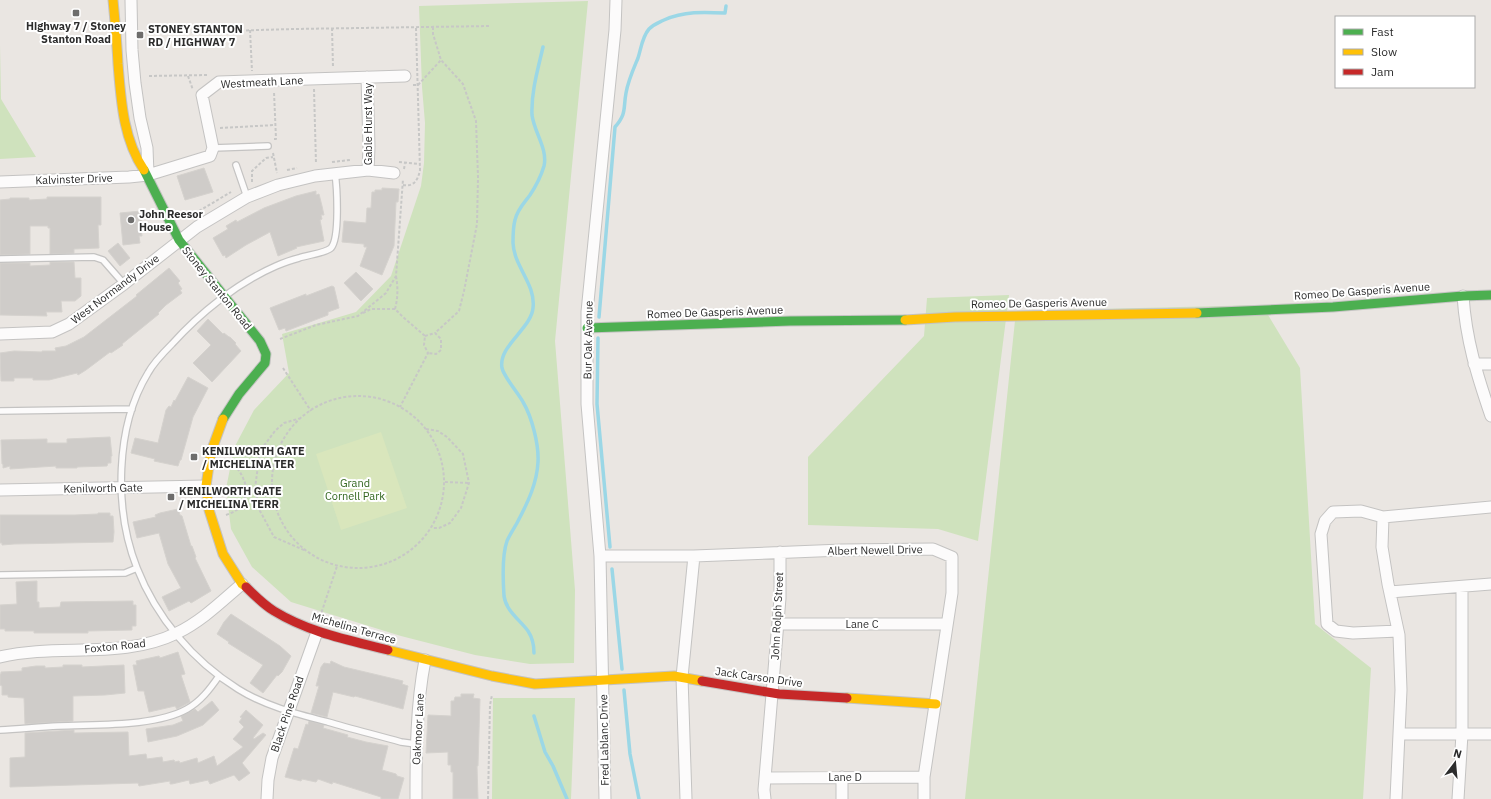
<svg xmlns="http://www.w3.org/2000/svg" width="1491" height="799" font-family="'IBM Plex Sans',sans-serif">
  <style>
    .green { fill: #cfe2bd }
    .pitch { fill: #d9e6bc }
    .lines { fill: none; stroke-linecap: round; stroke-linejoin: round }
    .stream { stroke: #9bd7e6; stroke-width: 3.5 }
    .building { fill: #cfccc9; stroke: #d5d2ce }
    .lane-casing { stroke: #c4c3c2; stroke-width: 8 }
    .street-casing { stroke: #c4c3c2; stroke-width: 13 }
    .fast-casing { stroke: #c4c3c2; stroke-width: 11 }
    .slow-casing { stroke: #c4c3c2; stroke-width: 11 }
    .jam-casing { stroke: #c4c3c2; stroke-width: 11 }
    .path { stroke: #c7c7c6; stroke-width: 2; stroke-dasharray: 3 2; stroke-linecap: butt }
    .lane { stroke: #fcfbfb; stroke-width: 5.5 }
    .street { stroke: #fcfbfb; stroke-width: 11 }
    .fast { stroke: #4caf50; stroke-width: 9 }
    .slow { stroke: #ffc107; stroke-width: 9 }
    .jam { stroke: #c62828; stroke-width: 9 }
    .poi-dot { fill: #6e6d6c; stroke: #fff; stroke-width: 1.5 }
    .labels { text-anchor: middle; stroke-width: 4; stroke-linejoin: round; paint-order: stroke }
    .poi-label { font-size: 11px; font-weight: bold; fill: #2c2c2c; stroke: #fff; text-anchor: start }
    .street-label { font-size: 11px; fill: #2c2c2c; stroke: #fff }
    .park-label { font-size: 11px; fill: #32661f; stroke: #fff }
  </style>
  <rect width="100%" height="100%" fill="#eae6e2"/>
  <!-- green -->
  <path class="green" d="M588 1 555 341 575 590 574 663 530 664 475 655 401 636 291 602 252 567 231 529 226 489 234 448 254 410 289 373 282 334 356 312 391 276 421 186 424 163 425 123 422 87 419 6Z
    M0 45 1 99 36 157 0 159Z
    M1009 295 978 541 938 529 808 525V457L924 336 927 298Z
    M1262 305 1300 368 1315 624 1371 668 1363 799H965L1016 311Z
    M493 698H575L571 799H492Z"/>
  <!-- pitch -->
  <path class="pitch" d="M381 432 407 508 341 530 316 454Z"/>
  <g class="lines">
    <!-- stream -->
    <path class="stream" d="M599 317 615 127C627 113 623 109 626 93 628 81 633 70 638 58 641 49 642 37 649 29 654 24 658 23 664 20 684 11 704 12 725 13L726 6
      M598 338 597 404 610 547
      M612 569 622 669
      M534 653C534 646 532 637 528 631 520 620 506 611 504 596 503 581 502 555 507 541 510 534 515 527 518 521 528 502 537 483 538 462 539 445 532 417 523 402 518 393 504 377 502 368 498 346 531 329 533 308 536 284 514 267 513 243 513 236 513 227 515 220 517 210 524 203 530 195 536 186 541 176 544 166 548 149 534 132 532 115 531 92 538 69 543 47
      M624 690 630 754 639 799
      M534 716 545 752 553 766 567 799"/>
  </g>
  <!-- building -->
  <path class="building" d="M204 168 213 192 185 200 177 176Z
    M382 188 399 189 398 202H396L394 246 382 275 360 266 367 247H364V244L342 242 344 221 366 223 367 208H371L372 192H375V190H382Z
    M316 191V195L319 194 322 206 324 215H321L322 219 320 220 324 241 296 247 297 248 278 256 270 232 246 245 226 258 225 255 223 256 213 238 228 229 226 226 236 220 237 222 264 208 296 196Z
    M47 197H101V225H98L99 248 74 249V253L50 254V228H48V226H30V254L0 255V200L10 199V198H29V200L47 199Z
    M141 211 142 228H141L142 236H139L140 243 123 245 120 213Z
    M118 243 130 258 120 266 108 251Z
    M50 262H74L75 278H81V296L75 301H61L62 312H46L47 316 0 315V263H30V266L50 265Z
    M169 268 180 281 178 283 182 289 180 290 182 293 166 305 158 313 159 314 122 344 123 345 111 353 110 352 86 370 78 375 77 373 49 380H33V378H14V381H1L0 353 14 351 42 352V351H56L55 348 66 346 84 337 137 296 136 295Z
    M356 272 373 289 361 301 344 283Z
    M332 286 334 287 339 308 328 312V315L286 331 285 328 279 330 270 308 306 294V296Z
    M208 319 223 334 224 333 229 337H230L236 343 235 344 241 351 212 382 193 363 211 345 197 331Z
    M188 377 208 388 193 417 181 460H180L178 466 154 461 155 459 131 453 135 438 158 443 166 410 169 406 171 407 174 400 175 401Z
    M110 437 112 456H111V463H108L107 466 77 467V468H56V466L10 469V466L3 468V464H2L1 440 47 439V443H67V439Z
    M178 509 180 515 182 516 191 546H192L196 557 195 558 211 591 191 603 189 601 169 611 162 597 181 588 168 564 159 533 137 538 133 522 156 517 155 515 160 513Z
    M98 513H110V516H113L114 532 113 542 14 544 2 545V543H0V515H75L98 514Z
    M37 581V602H39V608L60 607 61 602 133 601V605H136V626H132V630L88 631V633H34V631H5V629H0V605L17 604 16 582Z
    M231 614 280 646 291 656 282 672 278 676 277 675 263 693 250 683 263 665 228 643 229 642 217 634 224 622Z
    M178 652 185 674 181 675 190 702 177 709 175 706 149 712 144 691H138L133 665H137L136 661 159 656 160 658Z
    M331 661 344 667 403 681 402 684 408 686 403 709 355 696 354 697 333 692 327 717 311 713 319 686H316L321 667 324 663 330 664Z
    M63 665H82V667L124 665 125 693 105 695 73 696V721L25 724 24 698 8 697V695H2V686L0 685V674H1V672L22 671V668L36 666H45V668L63 667Z
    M461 694H474L473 698 480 699 478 766H477L478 799H453V772H451V765H448V752L426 753 428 715 451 716V701H454L455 697H461Z
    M212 701 219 710 203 725 177 736 148 742 146 729 173 725 183 721 181 716 195 709 198 712Z
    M246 710 263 725 253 738 254 739 263 733 266 735 242 763 250 773 239 781 234 775 210 784 208 780 190 784 189 780 172 784H170V781L139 786 138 783 10 787V758L25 757V733L74 730V733L128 732 129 756 146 754 147 759 162 757 163 762 174 760 175 762 179 761 180 763 197 758 198 763 214 756 217 766 243 747 233 739 244 727 239 722 242 718 240 717Z
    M309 721 324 725 323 728 348 735 347 737 366 742 388 746 382 770 396 774 397 776 404 778 398 799H381V797L333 782 332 784 318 779 316 782 302 779 301 781 285 777 294 748 298 749 306 724 308 725Z"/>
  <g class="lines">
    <defs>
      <path id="lane" d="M213 148 268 146
        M236 165 247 197
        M335 173C337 187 340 238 331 248 326 253 307 255 299 258 291 260 283 263 276 266 237 283 200 313 172 344 163 353 154 362 148 373 115 427 114 510 137 568 156 617 193 661 238 689 265 706 297 714 328 722 352 729 376 735 401 742L416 744
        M0 259 94 257 103 260 124 284
        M0 411 132 409
        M0 575 125 573 137 568
        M0 730C19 729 39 727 58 726 95 724 155 727 187 709 201 701 210 689 219 676"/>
      <path id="street" d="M131 0 132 50 135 83 140 118 147 148 148 174
        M367 77 369 147 368 170
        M0 182 129 177 148 175 210 156 213 148 202 95 219 82 405 76
        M1463 296C1466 340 1477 375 1491 416
        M0 334 52 332 69 324 124 284 197 227 247 197 278 185 315 176 368 170 394 173
        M1474 364H1491
        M0 490 206 486
        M1383 517 1361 511 1333 512 1325 521 1321 534 1327 624 1336 631 1353 633 1398 631
        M600 556H694L842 550 933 549 952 557V593L924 777V799
        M1390 592 1491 584
        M778 624H947
        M0 657C58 643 122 660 177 633 202 621 222 601 242 584
        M1399 734H1491
        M842 777V799
        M765 778 924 777
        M267 799 268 780 272 758 317 632
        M416 799C416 753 416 706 425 660
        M605 799 600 556 587 404V312L615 30 616 0
        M686 799 682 677 694 556
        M765 799 764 790 780 598V552
        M1396 799 1401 690 1399 635 1388 584 1382 547 1383 517 1491 507
        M1458 799 1462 734V587"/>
      <path id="fast" d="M144 170 179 240 260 341 266 354 265 363 239 394 223 419
        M1197 313 1333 307 1463 296 1491 295
        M587 328 790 321 905 320"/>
      <path id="slow" d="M113 0C115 21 117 43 118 64 121 100 123 139 144 170
        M905 320 955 317 1197 313
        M223 419 211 452 206 486 209 510 223 554 242 584 246 587
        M388 650 492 676 535 684 674 676 702 681
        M847 698 936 704"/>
      <path id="jam" d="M246 587C255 596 264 605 274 611 310 633 349 640 388 650
        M702 681 779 694 847 698"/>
    </defs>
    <!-- lane casing -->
    <use href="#lane" class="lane-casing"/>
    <!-- street casing -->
    <use href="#street" class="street-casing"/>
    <!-- fast casing -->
    <use href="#fast" class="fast-casing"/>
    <!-- slow casing -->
    <use href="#slow" class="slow-casing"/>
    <!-- jam casing -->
    <use href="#jam" class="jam-casing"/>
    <!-- path -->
    <path class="path" d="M433 27V34L441 60 463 84 476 121 478 177 477 224 464 291 459 311 435 333
      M332 28 333 67
      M147 29 155 33 294 29 491 26
      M250 30 252 71
      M149 76 209 75
      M188 76 193 90
      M413 85H418L441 60
      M314 89 316 164
      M220 128 275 125
      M274 139H276L274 92
      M273 153 277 173
      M332 162 350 160
      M399 162 420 164
      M404 169 405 163
      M287 170 297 168
      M252 182V171L266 158 273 157
      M403 185C414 187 418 180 420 170L416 28
      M199 211 231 192
      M395 309C398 298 398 287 396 276
      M363 313 371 309H395L403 317 425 336 424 345 428 353 400 407
      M425 336 435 333 441 339V350L436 354 428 353
      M280 339 316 325 358 316 386 293 396 276 403 179
      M283 368 311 411
      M272 482a86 86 0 1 1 172 0a86 86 0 1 1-172 0Z
      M301 418 284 423 275 431 260 451 255 488 260 511 274 537 306 551
      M426 429 438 431 447 437 463 454 469 483 461 508 450 523 439 528H433
      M225 460C240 468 242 474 247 489L272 486
      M445 482 469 483
      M226 515C242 509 243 505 247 489
      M320 617 337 566
      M488 799 490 705 492 695"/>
    <!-- lane -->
    <use href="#lane" class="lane"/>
    <!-- street -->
    <use href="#street" class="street"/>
    <!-- fast -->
    <use href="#fast" class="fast"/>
    <!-- slow -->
    <use href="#slow" class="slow"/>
    <!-- jam -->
    <use href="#jam" class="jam"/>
  </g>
  <!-- markers -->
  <g class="poi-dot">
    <rect x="72" y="9" width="8" height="8" rx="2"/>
    <rect x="136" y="31" width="8" height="8" rx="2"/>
    <circle cx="131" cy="220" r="4"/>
    <rect x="190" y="453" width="8" height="8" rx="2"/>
    <rect x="167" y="493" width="8" height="8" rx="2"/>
  </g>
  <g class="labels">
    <!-- poi labels -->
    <g class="poi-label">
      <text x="76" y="30" text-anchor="middle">Highway 7 / Stoney<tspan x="76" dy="13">Stanton Road</tspan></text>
      <text x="148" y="33">STONEY STANTON<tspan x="148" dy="13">RD / HIGHWAY 7</tspan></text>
      <text x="139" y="218">John Reesor<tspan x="139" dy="13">House</tspan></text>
      <text x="202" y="455">KENILWORTH GATE<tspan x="202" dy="13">/ MICHELINA TER</tspan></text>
      <text x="179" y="495">KENILWORTH GATE<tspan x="179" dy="13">/ MICHELINA TERR</tspan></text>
    </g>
    <!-- street labels -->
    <g class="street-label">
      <text transform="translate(262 82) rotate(-3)" y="4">Westmeath Lane</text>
      <text transform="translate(368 124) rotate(-90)" y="4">Gable Hurst Way</text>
      <text transform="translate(74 179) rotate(-2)" y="4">Kalvinster Drive</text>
      <text transform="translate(217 288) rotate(51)" y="4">Stoney Stanton Road</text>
      <text transform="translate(115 289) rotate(-37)" y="4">West Normandy Drive</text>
      <text transform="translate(1362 291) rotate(-4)" y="4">Romeo De Gasperis Avenue</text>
      <text transform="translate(1039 303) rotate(-1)" y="4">Romeo De Gasperis Avenue</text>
      <text transform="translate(715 312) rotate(-2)" y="4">Romeo De Gasperis Avenue</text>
      <text transform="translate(588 340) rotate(-89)" y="4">Bur Oak Avenue</text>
      <text transform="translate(103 488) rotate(-1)" y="4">Kenilworth Gate</text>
      <text transform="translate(875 550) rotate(-1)" y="4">Albert Newell Drive</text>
      <text transform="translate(777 616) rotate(-87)" y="4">John Rolph Street</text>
      <text x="862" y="628">Lane C</text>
      <text transform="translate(354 628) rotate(16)" y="4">Michelina Terrace</text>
      <text transform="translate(115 646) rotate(-6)" y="4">Foxton Road</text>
      <text transform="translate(759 677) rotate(8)" y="4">Jack Carson Drive</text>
      <text transform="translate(287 714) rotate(-71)" y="4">Black Pine Road</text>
      <text transform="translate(418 729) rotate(-87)" y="4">Oakmoor Lane</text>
      <text transform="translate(604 740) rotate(-91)" y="4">Fred Lablanc Drive</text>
      <text x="845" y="781">Lane D</text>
    </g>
    <!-- park labels -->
    <g class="park-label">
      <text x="355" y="487">Grand<tspan x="355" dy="13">Cornell Park</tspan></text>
    </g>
  </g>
  <!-- legend -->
  <rect x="1335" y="16" width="140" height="72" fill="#ffffff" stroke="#ababab"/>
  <rect x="1343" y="29" width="20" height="6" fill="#4caf50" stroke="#ababab"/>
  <text x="1371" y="36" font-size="12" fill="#2c2c2c">Fast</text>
  <rect x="1343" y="49" width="20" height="6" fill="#ffc107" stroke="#ababab"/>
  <text x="1371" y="56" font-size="12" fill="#2c2c2c">Slow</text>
  <rect x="1343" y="69" width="20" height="6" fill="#c62828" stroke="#ababab"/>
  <text x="1371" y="76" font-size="12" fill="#2c2c2c">Jam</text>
  <!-- north arrow -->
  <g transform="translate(1455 763) rotate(16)" stroke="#ffffff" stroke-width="3" paint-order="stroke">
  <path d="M0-3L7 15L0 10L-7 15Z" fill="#2c2c2c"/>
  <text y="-6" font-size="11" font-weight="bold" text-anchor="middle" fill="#2c2c2c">N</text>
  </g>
</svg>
